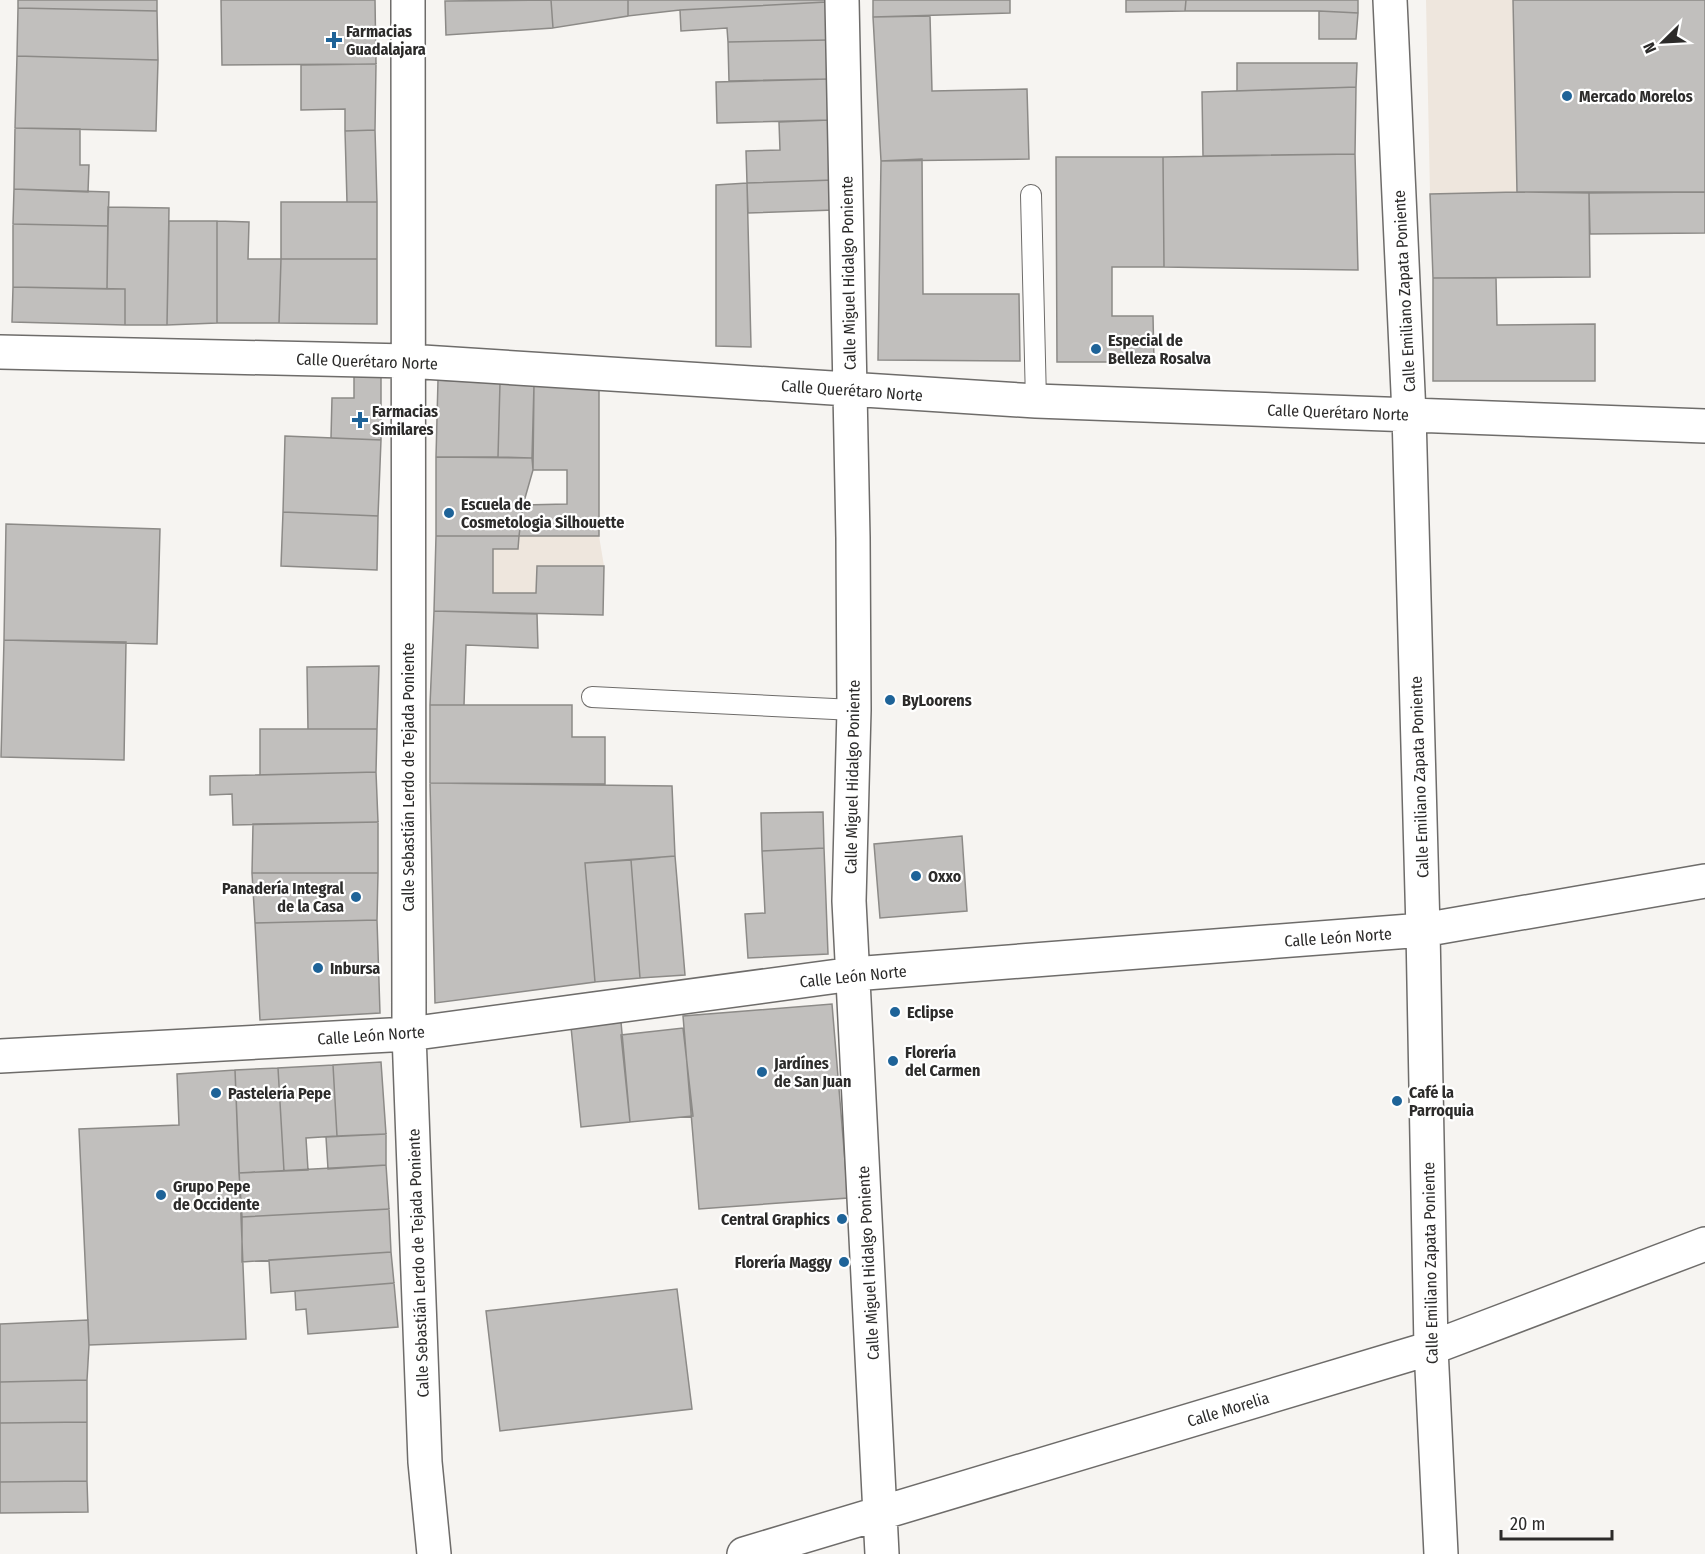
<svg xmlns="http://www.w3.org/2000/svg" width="1705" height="1554" font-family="'Fira Sans Condensed',sans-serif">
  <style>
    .built { fill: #eee6dd }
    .building { fill: #c1bfbd; stroke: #8c8a87; stroke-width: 1.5 }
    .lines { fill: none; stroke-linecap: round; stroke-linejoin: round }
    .lane-casing { stroke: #6e6c6a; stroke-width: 22 }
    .street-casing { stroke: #6e6c6a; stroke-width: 36 }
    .lane { stroke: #fff; stroke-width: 20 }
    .street { stroke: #fff; stroke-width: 33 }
    .poi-dot { fill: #1e6398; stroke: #fff; stroke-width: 2 }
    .labels { text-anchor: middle; stroke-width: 4.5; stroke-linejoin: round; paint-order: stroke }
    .poi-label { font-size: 16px; font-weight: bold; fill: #2c2b2a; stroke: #fff; text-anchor: start }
    .street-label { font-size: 16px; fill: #2c2b2a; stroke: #fff }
  </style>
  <rect width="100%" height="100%" fill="#f6f4f1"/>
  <!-- built -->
  <path class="built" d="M1426 0H1705V192L1430 194Z
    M436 536H599L604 566 603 615 434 611Z"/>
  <!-- building -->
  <path class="building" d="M18 0H157V11L18 8Z
    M221 0H375L376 64 222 65Z
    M551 0H628V16L553 28Z
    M551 0 553 28 446 35 445 1Z
    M628 0H826V2L680 10 628 16Z
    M873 0H1010V13L873 17Z
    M1126 0H1186L1185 11 1126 12Z
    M1186 0H1358V13L1319 11H1185Z
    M1513 0H1705V192H1517Z
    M826 2 828 40 728 42 727 28 681 31 680 10Z
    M18 8 157 11 158 60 17 56Z
    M1319 11 1358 13 1356 39H1319Z
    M930 16 932 91 1027 89 1029 159 881 161 873 17Z
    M828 40 829 79 729 81 728 42Z
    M17 56 158 60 156 131 15 128Z
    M1237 63H1357L1356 87 1237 91Z
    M376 64 375 130 345 131V109L301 110V65Z
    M829 79 830 120 717 123 716 82Z
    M1356 87 1355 154 1203 156 1202 92Z
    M830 120 833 180 747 183 746 151 780 150 779 122Z
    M15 128 80 129V165H89L88 192 14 189Z
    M375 130 377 202H347L345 131Z
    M1355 154 1358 270 1164 267 1163 157Z
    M1056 157H1163L1164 267H1112V316H1153L1154 362H1057Z
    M922 159 923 294H1019L1020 361 878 360 881 161Z
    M833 180 834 210 748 213 747 183Z
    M747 183 751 347 716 346V185Z
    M14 189 109 192 108 226 13 224Z
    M1517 192 1589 193 1590 277 1433 278 1430 194Z
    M1705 192V233L1590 234 1589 193Z
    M281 202H377V259H281Z
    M108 207 169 208 167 325H125V289H107Z
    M169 221H217V323L167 325Z
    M217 221 249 222 248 259H281L279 323H217Z
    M13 224 108 226 107 289 13 287Z
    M281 259H377V324L279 323Z
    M1433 278H1496L1497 325 1595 324V381H1433Z
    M13 287 125 289V325L12 322Z
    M354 373H381V440L331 438 332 398H354Z
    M438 380 500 383 498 457H436Z
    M500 383 534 384 532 458 498 457Z
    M534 384 599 385V536H519L523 505 567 504V470H533Z
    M285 436 381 440 378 516 283 512Z
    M436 457 532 458 533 470 523 505 519 536H436Z
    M283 512 378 516 377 570 281 566Z
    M6 524 160 529 157 644 4 640Z
    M436 536H519L518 549H493V593H536L537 566H604L603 615 434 611Z
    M434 611 537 614 538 648 466 645 464 705H430Z
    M4 640 126 642 124 760 1 757Z
    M379 666 377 729H308L307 667Z
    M430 705H572V737H605V784L430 783Z
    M260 729H377L376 772 260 775Z
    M376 772 378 822 233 825 232 794 210 795V776Z
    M430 783 672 786 675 856 585 863 595 982 435 1003Z
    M823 812 824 848 762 851 761 813Z
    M378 822V873H252L253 824Z
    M962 836 967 911 880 918 874 844Z
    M824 848 828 954 748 958 745 914 765 913 762 851Z
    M675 856 685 975 640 978 631 860Z
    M631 860 640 978 595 982 585 863Z
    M252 873H378L377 920 255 923Z
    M377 920 380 1013 260 1020 255 923Z
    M832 1004 848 1198 699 1209 683 1016Z
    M621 1022 630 1122 581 1127 571 1027Z
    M683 1028 693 1116 630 1122 621 1035Z
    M381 1062 386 1134 337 1136 333 1065Z
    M333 1065 337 1136 306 1138 308 1170 284 1171 278 1068Z
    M278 1068 284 1171 239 1173 235 1070Z
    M235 1070 246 1339 89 1345 79 1129 179 1125 177 1074Z
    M386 1134V1165L328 1169 326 1137Z
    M386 1165 389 1209 242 1217 239 1173Z
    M389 1209 391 1252 242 1262V1217Z
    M391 1252 394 1283 271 1293 269 1260Z
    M394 1283 398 1327 308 1334 306 1309 296 1310 295 1291Z
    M677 1289 692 1409 500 1431 486 1311Z
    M88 1320 89 1345 87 1380 0 1382V1324Z
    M87 1380V1422L0 1423V1382Z
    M87 1422V1481L0 1482V1423Z
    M87 1481 88 1512 0 1513V1482Z"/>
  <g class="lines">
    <defs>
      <path id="lane" d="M1031 195 1036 401
        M592 697 854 710"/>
      <path id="street" d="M408 0 409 1034 425 1462 434 1554
        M842 0 853 538 854 710 849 901 882 1554
        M1390 0 1409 414 1423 930 1431 1348 1441 1554
        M0 352 407 361 1036 401 1705 426
        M0 1056 409 1034 853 974 1423 930 1705 881
        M744 1554 1431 1348 1705 1244"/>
    </defs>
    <!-- lane casing -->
    <use href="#lane" class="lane-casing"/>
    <!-- street casing -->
    <use href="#street" class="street-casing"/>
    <!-- lane -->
    <use href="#lane" class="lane"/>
    <!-- street -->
    <use href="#street" class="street"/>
  </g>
  <!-- markers -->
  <g class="poi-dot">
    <path d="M331 31h6v6h6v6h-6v6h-6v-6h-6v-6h6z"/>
    <circle cx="1567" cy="96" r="6"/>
    <circle cx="1096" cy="349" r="6"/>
    <path d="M357 411h6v6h6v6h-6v6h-6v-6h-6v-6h6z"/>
    <circle cx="449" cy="513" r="6"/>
    <circle cx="890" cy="700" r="6"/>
    <circle cx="916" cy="876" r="6"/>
    <circle cx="356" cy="897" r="6"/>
    <circle cx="318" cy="968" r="6"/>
    <circle cx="895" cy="1012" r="6"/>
    <circle cx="893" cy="1061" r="6"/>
    <circle cx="762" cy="1072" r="6"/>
    <circle cx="216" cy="1093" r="6"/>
    <circle cx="1397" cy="1101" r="6"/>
    <circle cx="161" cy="1195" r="6"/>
    <circle cx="842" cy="1219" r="6"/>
    <circle cx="844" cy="1262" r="6"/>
  </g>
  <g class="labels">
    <!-- poi labels -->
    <g class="poi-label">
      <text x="346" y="37">Farmacias<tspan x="346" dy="18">Guadalajara</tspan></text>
      <text x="1579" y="102">Mercado Morelos</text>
      <text x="1108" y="346">Especial de<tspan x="1108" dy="18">Belleza Rosalva</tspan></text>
      <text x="372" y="417">Farmacias<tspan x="372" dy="18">Similares</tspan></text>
      <text x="461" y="510">Escuela de<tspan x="461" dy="18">Cosmetologia Silhouette</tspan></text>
      <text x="902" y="706">ByLoorens</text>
      <text x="928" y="882">Oxxo</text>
      <text x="344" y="894" text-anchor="end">Panadería Integral<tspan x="344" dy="18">de la Casa</tspan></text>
      <text x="330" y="974">Inbursa</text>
      <text x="907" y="1018">Eclipse</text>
      <text x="905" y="1058">Florería<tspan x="905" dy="18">del Carmen</tspan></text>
      <text x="774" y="1069">Jardínes<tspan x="774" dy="18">de San Juan</tspan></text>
      <text x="1409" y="1098">Café la<tspan x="1409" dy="18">Parroquia</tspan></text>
      <text x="228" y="1099">Pastelería Pepe</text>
      <text x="173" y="1192">Grupo Pepe<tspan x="173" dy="18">de Occidente</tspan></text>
      <text x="830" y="1225" text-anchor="end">Central Graphics</text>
      <text x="832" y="1268" text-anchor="end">Florería Maggy</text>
    </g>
    <!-- street labels -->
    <g class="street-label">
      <text transform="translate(848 273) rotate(-91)" y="6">Calle Miguel Hidalgo Poniente</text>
      <text transform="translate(1404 291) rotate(-93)" y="6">Calle Emiliano Zapata Poniente</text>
      <text transform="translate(367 361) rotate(2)" y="6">Calle Querétaro Norte</text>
      <text transform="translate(852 390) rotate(4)" y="6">Calle Querétaro Norte</text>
      <text transform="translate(1338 412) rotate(2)" y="6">Calle Querétaro Norte</text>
      <text transform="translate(408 777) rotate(-90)" y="6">Calle Sebastián Lerdo de Tejada Poniente</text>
      <text transform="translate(852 777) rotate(-89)" y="6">Calle Miguel Hidalgo Poniente</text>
      <text transform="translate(1419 777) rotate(-92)" y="6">Calle Emiliano Zapata Poniente</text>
      <text transform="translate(1338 937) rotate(-4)" y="6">Calle León Norte</text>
      <text transform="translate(853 976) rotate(-6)" y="6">Calle León Norte</text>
      <text transform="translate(371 1035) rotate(-4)" y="6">Calle León Norte</text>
      <text transform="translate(418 1263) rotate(-92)" y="6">Calle Sebastián Lerdo de Tejada Poniente</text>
      <text transform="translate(868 1263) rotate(-93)" y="6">Calle Miguel Hidalgo Poniente</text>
      <text transform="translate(1430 1263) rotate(-91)" y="6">Calle Emiliano Zapata Poniente</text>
      <text transform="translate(1228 1409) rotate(-17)" y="6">Calle Morelia</text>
    </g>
  </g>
  <!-- north arrow -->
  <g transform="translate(1663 42) rotate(246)" stroke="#ffffff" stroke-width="4.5" paint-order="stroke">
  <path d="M0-4.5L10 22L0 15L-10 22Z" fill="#2c2b2a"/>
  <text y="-9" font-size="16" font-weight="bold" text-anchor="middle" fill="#2c2b2a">N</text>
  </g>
  <!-- scale -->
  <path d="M1501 1530v9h111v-9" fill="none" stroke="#2c2b2a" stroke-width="3"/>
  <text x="1510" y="1530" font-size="18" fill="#2c2b2a" stroke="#ffffff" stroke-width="4.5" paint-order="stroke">20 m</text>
</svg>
